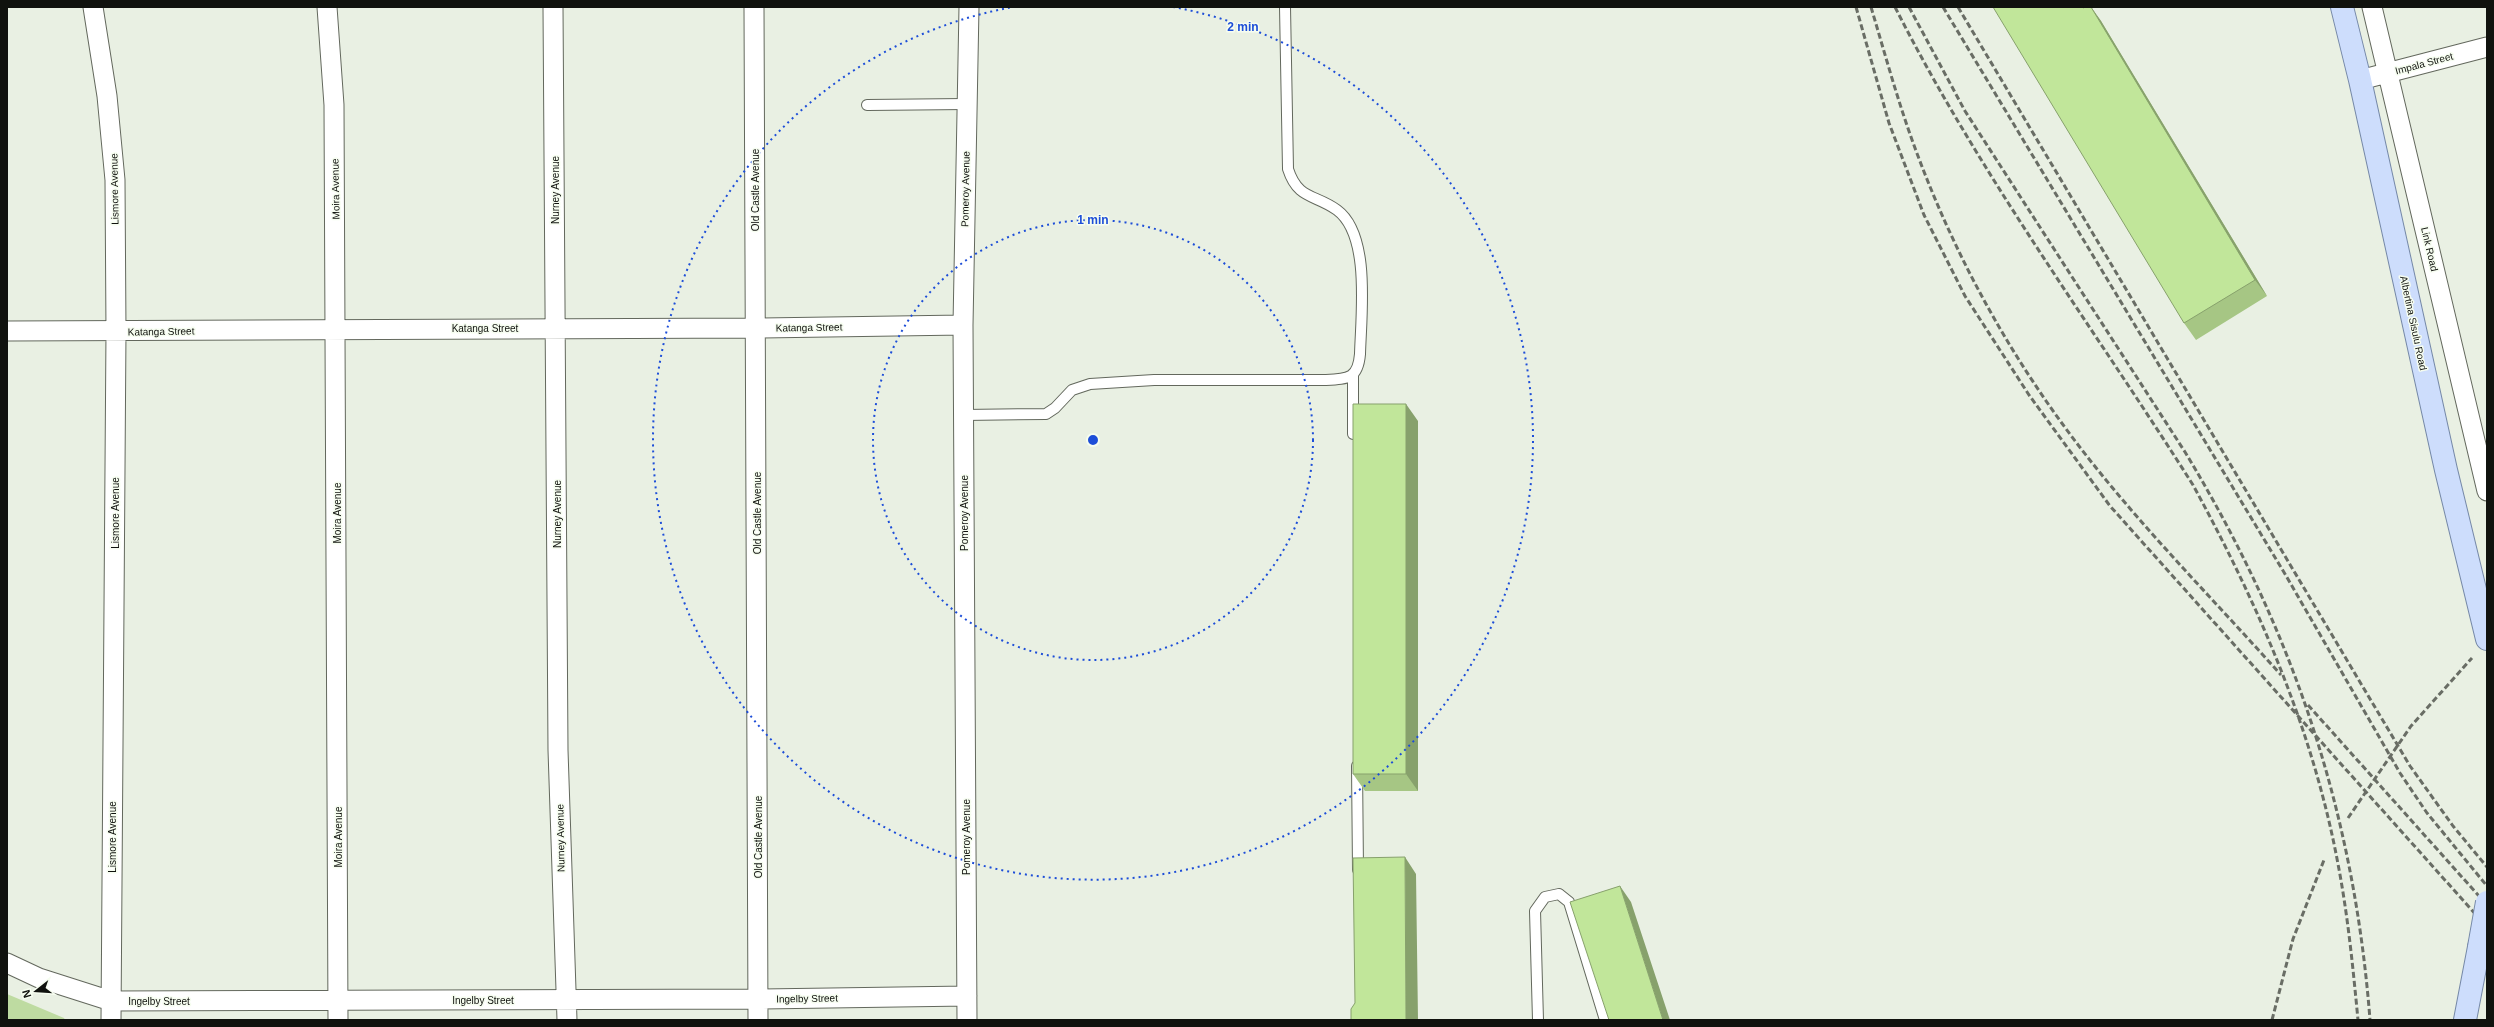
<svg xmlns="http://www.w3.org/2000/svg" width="2494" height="1027" font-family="Arial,sans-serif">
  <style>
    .green { fill: #bedba1 }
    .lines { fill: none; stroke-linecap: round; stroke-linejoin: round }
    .lane-casing { stroke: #63685d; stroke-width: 12 }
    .street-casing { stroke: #63685d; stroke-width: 21 }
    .primary-casing { stroke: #7588a7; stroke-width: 24 }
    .lane { stroke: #fff; stroke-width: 10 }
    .street { stroke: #fff; stroke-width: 19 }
    .primary { stroke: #cdddfc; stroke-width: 22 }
    .rail { stroke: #696d65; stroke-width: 3; stroke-dasharray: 6 3; stroke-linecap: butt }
    .primary-bridge-casing { stroke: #7588a7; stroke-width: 24; stroke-linecap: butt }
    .primary-bridge { stroke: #cdddfc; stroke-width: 22 }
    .wall { fill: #a6c684 }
    .shaded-wall { fill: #87a16c }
    .building { fill: #c1e69a; stroke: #87a16c }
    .ring { fill: none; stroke: #1d4ed8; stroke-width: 2; stroke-dasharray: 2 4 }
    .labels { text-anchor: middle; stroke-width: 3; stroke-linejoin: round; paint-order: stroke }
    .street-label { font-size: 10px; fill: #10120e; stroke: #f6fdf0 }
    .centre { fill: #1d4ed8; stroke: #f6fdf0; stroke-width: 2 }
    .ring-label { font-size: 12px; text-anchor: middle; font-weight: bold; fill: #1d4ed8; stroke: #f6fdf0; stroke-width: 3; stroke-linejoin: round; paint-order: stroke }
  </style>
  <rect width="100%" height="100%" fill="#e9f0e3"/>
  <!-- green -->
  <path class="green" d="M7 994 64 1018 65 1020H7Z"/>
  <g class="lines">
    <defs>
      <path id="lane" d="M867 105 966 104
        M1353 375V434
        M964 415 1046 414 1055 408 1072 390 1090 384 1154 380H1326C1349 379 1358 378 1360 354 1361 315 1371 235 1337 210 1315 194 1298 200 1288 169L1285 7
        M1357 766 1358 870
        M1538 1020 1535 911 1545 897 1559 894 1569 902 1605 1020"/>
      <path id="street" d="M93 7 107 96 115 180 116 331 111 1020
        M327 7 334 105 338 1020
        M553 7 558 750 567 1020
        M754 7 758 1020
        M2372 7 2487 491
        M2360 80 2487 47
        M7 331 756 328 963 325
        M7 963 39 978 111 1001 758 999 967 996
        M967 1020 963 325 969 7"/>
      <path id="primary" d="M2342 7 2360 80 2446 470 2487 639
        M2465 1020 2479 947"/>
    </defs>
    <!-- lane casing -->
    <use href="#lane" class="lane-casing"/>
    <!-- street casing -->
    <use href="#street" class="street-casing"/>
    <!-- primary casing -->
    <use href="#primary" class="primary-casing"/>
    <!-- lane -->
    <use href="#lane" class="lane"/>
    <!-- street -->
    <use href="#street" class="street"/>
    <!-- primary -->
    <use href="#primary" class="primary"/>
    <!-- rail -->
    <path class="rail" d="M1856 7 1889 123 1924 215 1965 296 2029 395 2110 506 2487 927
      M1871 7C1885 54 1898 102 1915 148 1951 246 2000 338 2061 422 2127 513 2207 592 2281 675
      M1895 7C1980 175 2093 327 2193 485 2258 604 2313 730 2338 864 2348 916 2353 968 2358 1020
      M1909 7 1965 111 2185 452C2293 630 2354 812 2370 1020
      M1943 7 2285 574 2400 773 2427 813 2487 886
      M1958 7 2410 766 2453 826 2487 867
      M2308 705 2487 905
      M2348 818 2411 726 2472 658
      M2272 1020 2293 939 2324 860"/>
    <defs>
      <path id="primary-bridge" d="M2479 947 2487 902"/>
    </defs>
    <!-- primary-bridge casing -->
    <use href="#primary-bridge" class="primary-bridge-casing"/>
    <!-- primary-bridge -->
    <use href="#primary-bridge" class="primary-bridge"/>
  </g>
  <!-- wall -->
  <path class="wall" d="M2091 7 2101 21 2267 296 2196 340 2184 323 2084 8Z
    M1418 421V791H1365L1353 774Z"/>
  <!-- shaded-wall -->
  <path class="shaded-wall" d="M2091 7 2101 21 2267 296 2255 280Z
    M1406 404 1418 421V791L1406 774Z
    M1405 857 1416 874 1418 1020H1406Z
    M1620 886 1631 902 1670 1020H1663Z"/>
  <!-- building -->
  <path class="building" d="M1993 7H2082L2083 8 2085 7H2091L2255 280 2184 323Z
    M1353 404H1406V774H1353Z
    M1405 857 1406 1020H1351V1009L1355 1003 1353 858Z
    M1620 886 1663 1020H1609L1570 902Z"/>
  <!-- distance rings -->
  <g class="ring">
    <circle cx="1093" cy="440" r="220"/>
    <path d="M1173 7A440 440 0 1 1 1013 7"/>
  </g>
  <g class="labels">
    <!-- street labels -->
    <g class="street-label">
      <text transform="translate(2424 63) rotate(-15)" y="4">Impala Street</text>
      <text transform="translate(114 189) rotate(-91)" y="4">Lismore Avenue</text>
      <text transform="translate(335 189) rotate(-91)" y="4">Moira Avenue</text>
      <text transform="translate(965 189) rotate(-89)" y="4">Pomeroy Avenue</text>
      <text transform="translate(555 190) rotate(-90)" y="4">Nurney Avenue</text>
      <text transform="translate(755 190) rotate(-90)" y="4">Old Castle Avenue</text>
      <text transform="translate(2430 249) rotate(77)" y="4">Link Road</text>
      <text transform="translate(2414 323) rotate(78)" y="4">Albertina Sisulu Road</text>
      <text transform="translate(809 327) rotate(-1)" y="4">Katanga Street</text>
      <text x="485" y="332">Katanga Street</text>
      <text transform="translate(161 331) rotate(-1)" y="4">Katanga Street</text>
      <text transform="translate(115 513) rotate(-90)" y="4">Lismore Avenue</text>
      <text transform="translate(337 513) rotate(-90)" y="4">Moira Avenue</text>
      <text transform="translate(757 513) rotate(-90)" y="4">Old Castle Avenue</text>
      <text transform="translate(964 513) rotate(-90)" y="4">Pomeroy Avenue</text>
      <text transform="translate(557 514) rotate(-90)" y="4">Nurney Avenue</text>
      <text transform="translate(112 837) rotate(-90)" y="4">Lismore Avenue</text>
      <text transform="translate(338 837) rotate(-90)" y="4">Moira Avenue</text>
      <text transform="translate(758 837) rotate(-90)" y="4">Old Castle Avenue</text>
      <text transform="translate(966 837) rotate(-90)" y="4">Pomeroy Avenue</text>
      <text transform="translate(560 838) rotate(-91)" y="4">Nurney Avenue</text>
      <text transform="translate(807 998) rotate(-1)" y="4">Ingelby Street</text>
      <text x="483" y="1004">Ingelby Street</text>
      <text x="159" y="1005">Ingelby Street</text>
    </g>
  </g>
  <circle cx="1093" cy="440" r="6" class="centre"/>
  <g class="ring-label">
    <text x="1243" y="31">2 min</text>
    <text x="1093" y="224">1 min</text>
  </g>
  <!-- border -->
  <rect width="2494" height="1027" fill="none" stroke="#10120e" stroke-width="16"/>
  <!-- north arrow -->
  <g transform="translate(36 991) rotate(253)" stroke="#f6fdf0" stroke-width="3" paint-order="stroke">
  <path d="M0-3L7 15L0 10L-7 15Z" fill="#10120e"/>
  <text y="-6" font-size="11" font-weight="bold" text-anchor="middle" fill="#10120e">N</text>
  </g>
</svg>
